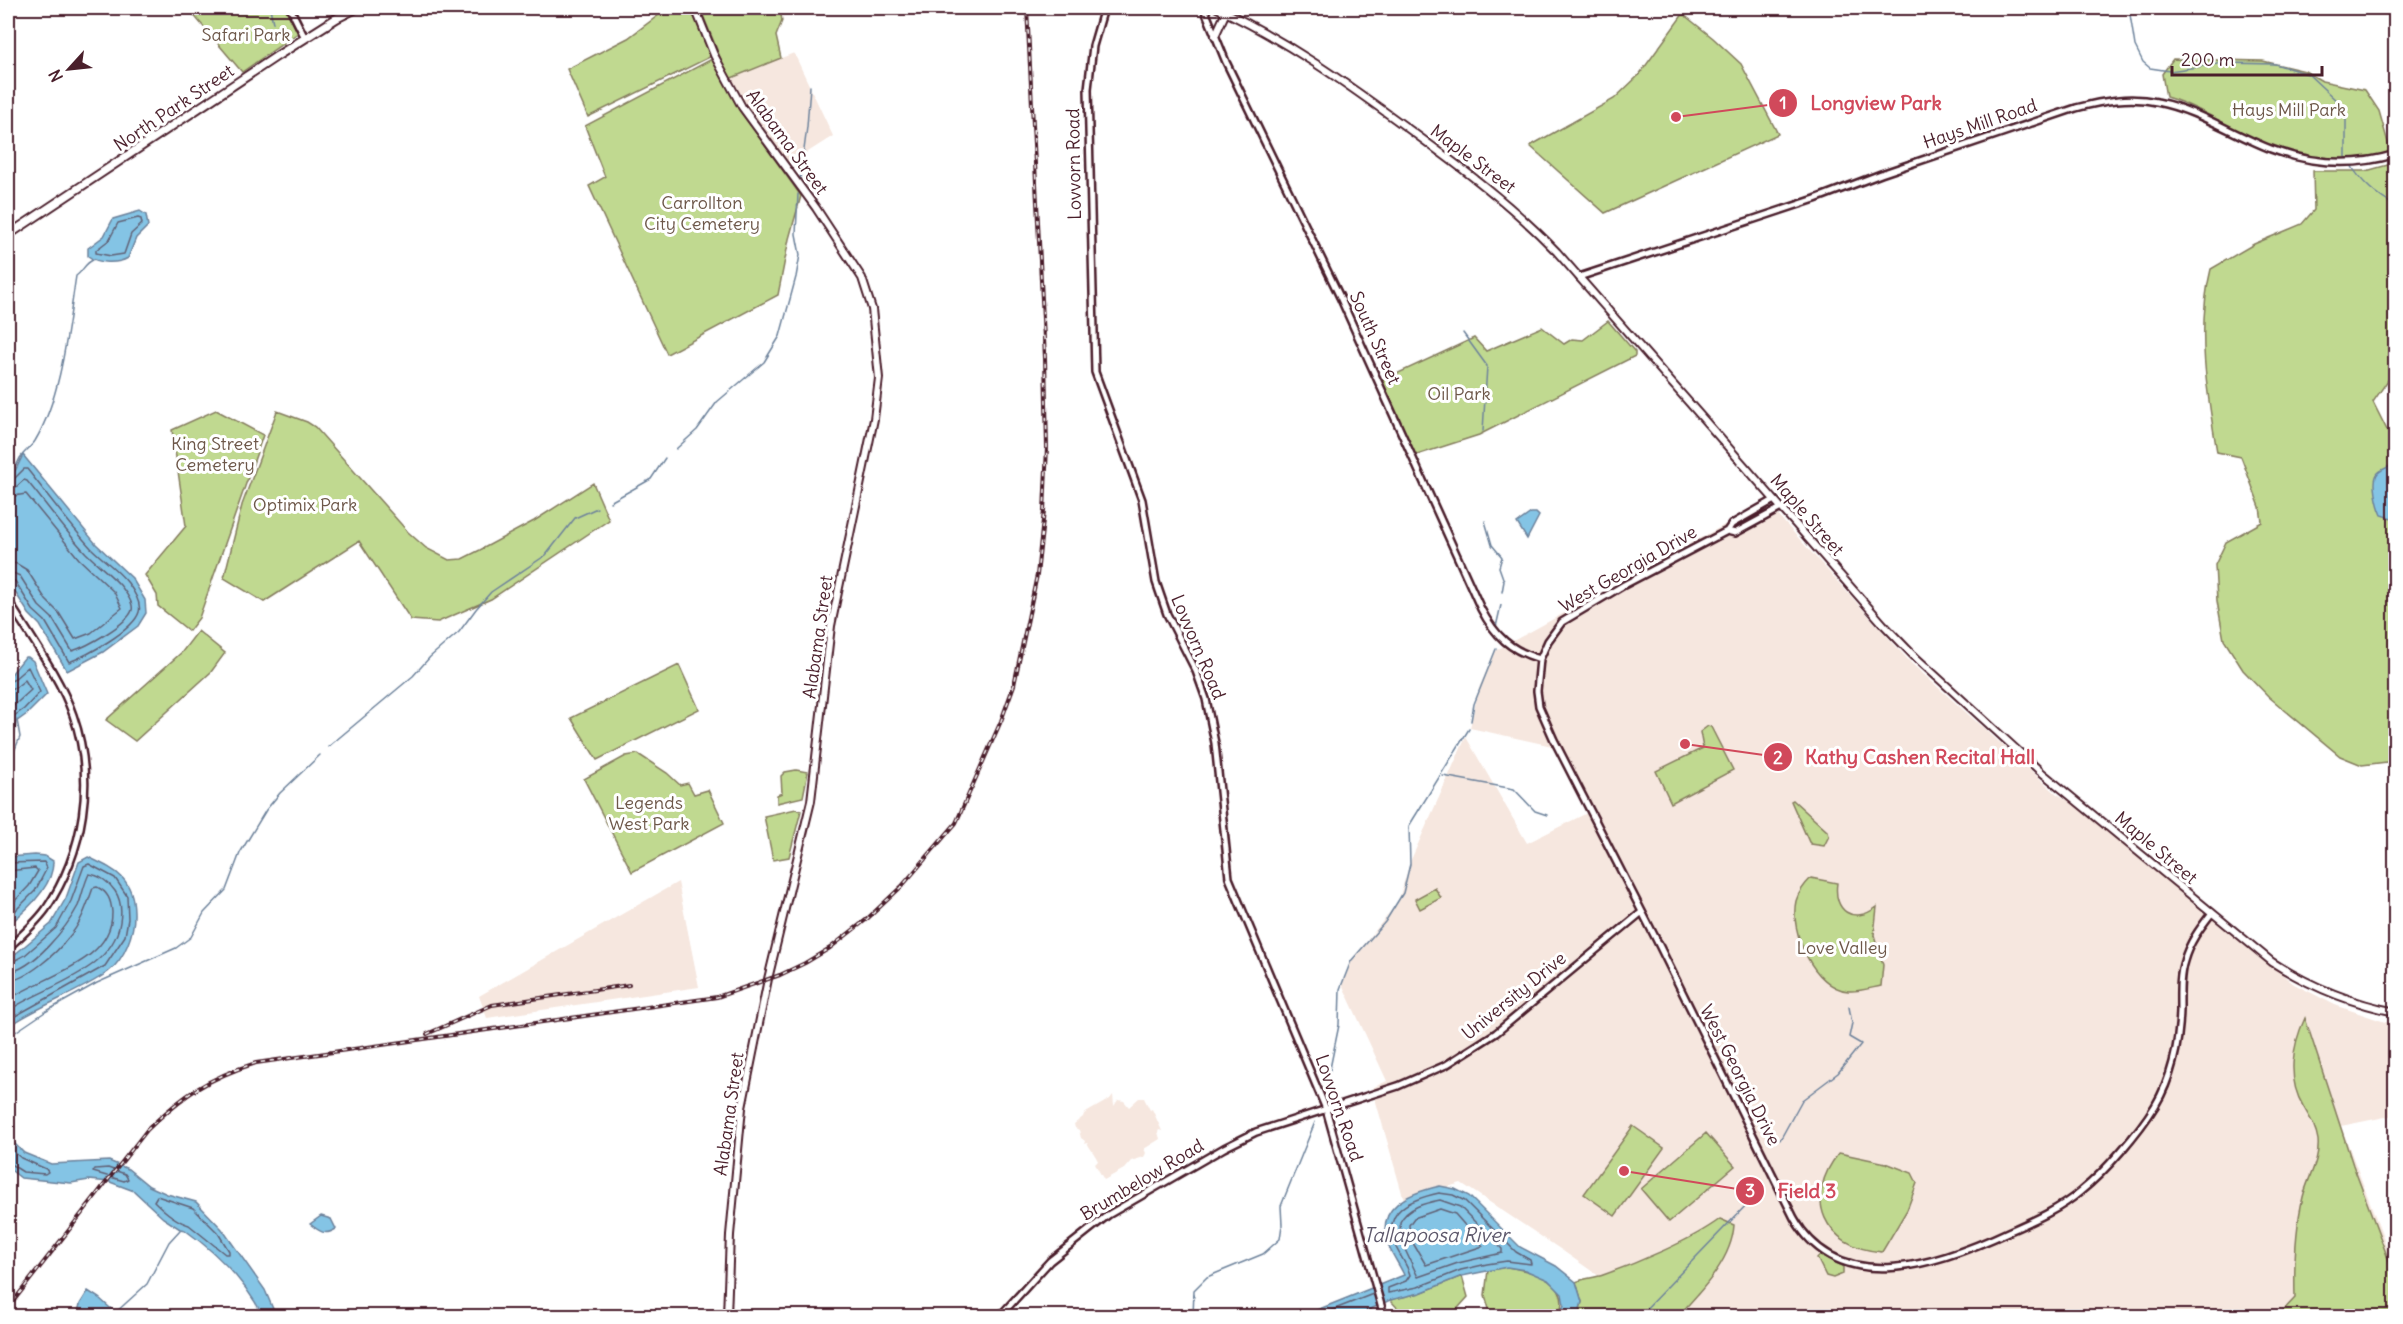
<svg xmlns="http://www.w3.org/2000/svg" width="2403" height="1324" font-family="Delius,sans-serif">
  <style>
    .built { fill: #f6e7df }
    .green { fill: #c0d990; stroke: #857c5e; stroke-width: 1.5 }
    .water { fill: #84c4e5; stroke: #6d829b; stroke-width: 1.5 }
    .lines { fill: none; stroke-linecap: round; stroke-linejoin: round }
    .shore { stroke: #616175; stroke-width: 1.5 }
    .stream { stroke: #6d829b; stroke-width: 1.5 }
    .tertiary-casing { stroke: #4a1f2b; stroke-width: 10 }
    .secondary-casing { stroke: #4a1f2b; stroke-width: 10 }
    .primary-casing { stroke: #4a1f2b; stroke-width: 11 }
    .tertiary { stroke: #fff; stroke-width: 5 }
    .secondary { stroke: #fff; stroke-width: 6 }
    .primary { stroke: #fff; stroke-width: 7 }
    .rail-casing { stroke: #4a1f2b; stroke-width: 4 }
    .rail { stroke: #fff; stroke-width: 1.5; stroke-dasharray: 4.5; stroke-linecap: butt }
    .labels { text-anchor: middle; stroke-width: 6; stroke-linejoin: round; paint-order: stroke }
    .park-label { font-size: 18px; fill: #6d5749; stroke: #fff }
    .street-label { font-size: 18px; fill: #4a1f2b; stroke: #fff }
    .water-label { font-size: 20px; font-style: italic; fill: #5e596c; stroke: #fff }
    .leader { fill: none; stroke: #d1495b; stroke-width: 2 }
    .callout-dot { fill: #d1495b; stroke: #fff; stroke-width: 2 }
    .mark-label { font-size: 18px; text-anchor: middle; font-weight: bold; fill: #fff }
    .callout-label { font-size: 20px; text-anchor: middle; font-weight: bold; fill: #d1495b; stroke: #fff; stroke-width: 6; stroke-linejoin: round; paint-order: stroke }
  </style>
  <rect width="100%" height="100%" fill="#fff"/>
  <filter id="ink" filterUnits="userSpaceOnUse"><feTurbulence type="fractalNoise" baseFrequency=".0167" numOctaves="2"/><feDisplacementMap in="SourceGraphic" scale="12" xChannelSelector="R" yChannelSelector="G"/><feConvolveMatrix kernelMatrix="1 2 1 2 8 2 1 2 1" color-interpolation-filters="sRGB"/></filter>
  <g filter="url(#ink)">
    <!-- built -->
    <path class="built" d="M794 53 833 136 789 164 746 107 729 79Z
      M1766 502 1911 663 2057 794 2076 805 2294 984 2335 1005 2385 1022 2395 1023V1115L2341 1126 2395 1268V1316H1656L1563 1251 1461 1183 1404 1200 1372 1088 1387 1081 1342 984 1351 961 1398 902 1410 862 1466 737 1527 843 1587 813 1552 746 1470 728 1479 688 1495 651Z
      M678 882 699 987 487 1018 479 996Z
      M1113 1095 1114 1106 1118 1100 1124 1101 1129 1107 1139 1098H1144L1150 1110 1152 1109 1162 1131 1159 1130 1158 1132 1160 1139 1144 1149 1146 1153 1144 1157 1131 1161 1124 1169 1104 1180 1095 1164 1098 1161 1096 1157 1087 1143 1084 1144 1085 1141 1081 1138 1079 1130 1075 1128 1074 1124 1083 1117 1084 1114 1110 1099Z"/>
    <!-- green -->
    <path class="green" d="M193 8H286L298 33 242 72 191 12Z
      M658 8H695L714 55 588 117 567 69 628 38 660 14Z
      M700 8H780L782 21 776 36 781 58 729 79Z
      M1683 14 1713 38 1741 64 1778 134 1605 213 1530 146 1614 99 1639 75Z
      M712 59 741 112 801 196 789 239 778 295 667 354 589 186 605 177 585 126Z
      M2173 59 2263 61 2305 71 2322 81 2365 90 2379 111 2391 153C2345 167 2295 161 2253 139 2224 124 2197 106 2166 97L2162 74Z
      M2395 163V378L2390 377 2373 402 2395 446V761L2362 765 2340 756 2269 697 2243 670 2224 640 2217 601 2215 565 2226 542 2262 522 2260 507 2241 457 2217 452C2207 393 2196 329 2211 269L2254 244 2302 224 2314 210 2313 171H2366Z
      M1608 321 1635 352V356L1479 435 1417 455 1415 454 1381 381 1474 338 1486 351 1542 327 1564 344 1572 339 1583 340Z
      M216 410 263 435 199 618 189 631 158 606 157 595 145 575 186 526 172 430Z
      M277 411 307 422 315 427 408 532 426 548 449 560 462 559 480 550 534 521 593 483 609 520 491 599 438 622 411 620 359 541 264 602 224 578 242 505Z
      M198 631 225 653 211 672 135 741 106 720 182 652Z
      M679 665 699 709 597 760 571 718Z
      M1708 726 1711 727 1733 770 1671 803 1656 771 1703 748 1700 732Z
      M638 754 667 773 680 785 688 783 694 794 708 790 724 823 632 872 584 779 626 756Z
      M796 770 808 772 803 797 777 803V795L782 793 781 776 785 772Z
      M1793 800 1828 832 1829 836 1824 846 1811 844 1809 842 1791 801Z
      M796 809 801 811 789 857 773 860 764 816Z
      M1811 878 1837 883C1833 911 1853 925 1877 907L1874 935 1883 965 1881 986C1871 988 1858 992 1848 991 1814 988 1789 931 1796 901 1799 891 1804 885 1811 878Z
      M1435 888 1441 898 1420 909 1415 899Z
      M2305 1018 2353 1165 2395 1277V1316H2278L2295 1298C2294 1264 2295 1230 2303 1197 2308 1177 2320 1161 2318 1140 2316 1126 2309 1117 2303 1106 2287 1079 2292 1046 2305 1018Z
      M1633 1126 1664 1148 1615 1216 1584 1194Z
      M1706 1133 1735 1166 1669 1222 1641 1189Z
      M1839 1153 1886 1163 1912 1173 1917 1183 1907 1210 1882 1252C1824 1248 1802 1198 1839 1153Z
      M1720 1219 1734 1225C1732 1260 1701 1291 1678 1316H1578L1582 1302 1576 1282C1584 1278 1594 1278 1603 1275 1637 1263 1692 1240 1720 1219Z
      M1820 1255 1843 1266V1274L1833 1278 1826 1276 1817 1258Z
      M1507 1267C1533 1271 1573 1282 1559 1316H1491L1485 1295 1488 1270Z
      M1462 1276 1468 1297 1451 1316 1432 1310 1405 1316 1390 1300 1420 1293Z"/>
    <!-- water -->
    <path class="water" d="M140 211 146 215 148 226 136 238 128 258C118 264 98 264 88 256V248L104 236 113 219Z
      M23 455 96 544 132 578 145 600 146 613 138 626 103 652 67 671 40 625 29 614 8 581V477L16 469Z
      M2395 464V519L2382 515C2378 507 2371 480 2378 473 2382 469 2391 466 2395 464Z
      M1531 513H1536L1539 516 1527 539 1517 523Z
      M25 657H28L33 661 47 694 27 714 16 722 14 737 9 753 8 678Z
      M35 855 45 856 53 861C54 886 26 911 8 925V857Z
      M88 857C115 870 133 877 134 911 135 932 125 959 108 972 77 994 39 1005 8 1027V960L51 924 66 898 79 862Z
      M8 1137 24 1153 51 1164 109 1161 128 1169 149 1186 167 1194 196 1202 222 1229 265 1290 276 1316H263C245 1281 217 1253 185 1230L180 1229 163 1218 134 1191 110 1182 89 1180 71 1183 21 1178 8 1168Z
      M1440 1186 1455 1189 1469 1196 1520 1247 1556 1266 1576 1282 1582 1302 1578 1316H1559L1564 1305 1562 1294 1548 1280 1525 1270 1507 1267 1462 1276 1420 1293 1390 1300 1356 1316H1302L1404 1275C1400 1266 1393 1256 1389 1247 1373 1207 1409 1193 1440 1186Z
      M321 1216 331 1219 336 1229C325 1236 320 1232 310 1224Z
      M88 1291 99 1298 119 1316H77L80 1304Z"/>
    <g class="lines">
      <!-- shore -->
      <path class="shore" d="M138 218 141 219 142 224 131 234 124 254 111 256 96 253V250L109 240 118 223Z
        M8 481 14 479 24 469H27C48 495 68 523 91 548 103 560 118 570 128 583 133 590 142 603 139 612 134 630 86 656 69 662L45 621 33 610 15 581 8 579
        M8 488 16 487 24 480 27 481C47 505 65 531 86 553 97 564 110 574 120 585 124 590 134 603 132 610 128 624 86 647 72 651L52 618 39 606 20 576 8 571
        M8 497 26 494 79 559 114 592 122 608 91 633 75 639 59 613 46 600 27 570 17 564 8 562
        M8 682 13 680 28 667 40 692 24 709 11 718 8 741
        M8 689 15 688 25 680 31 690 8 711
        M8 863 44 862 47 868 35 891 8 918
        M8 871 35 868 38 871 29 886 8 908
        M8 964 25 955 56 928 71 901 84 866 89 864 115 878 127 896 128 919 125 936 105 966 8 1020
        M8 972C33 970 67 927 78 906 82 896 84 884 89 874 99 875 109 882 115 891 121 900 122 910 120 922 113 972 44 986 8 1011
        M8 981C26 980 57 953 68 938 81 924 87 905 93 888L97 887C108 892 111 900 112 912 113 963 42 976 8 1000
        M8 1147 21 1158 46 1169 48 1172 45 1174 23 1172 12 1165 8 1164
        M108 1168 125 1174 128 1179 124 1181 93 1172 95 1169Z
        M1439 1193 1453 1195 1465 1201 1516 1252 1530 1260 1531 1264 1507 1261 1487 1264 1461 1270 1418 1287 1388 1293V1288L1406 1281 1410 1275C1407 1264 1399 1255 1395 1245 1381 1210 1412 1199 1439 1193Z
        M157 1196 193 1208 218 1233 229 1251V1254H225L189 1225C175 1221 164 1211 154 1201Z
        M1440 1200 1460 1207 1502 1249V1253L1458 1263 1418 1277 1401 1241 1400 1222C1408 1207 1425 1203 1440 1200Z
        M1440 1209 1455 1214 1483 1246 1426 1265 1410 1238 1409 1225 1414 1218Z
        M1317 1316 1373 1294"/>
      <!-- stream -->
      <path class="stream" d="M270 8 273 23
        M2129 8 2135 46 2143 62 2150 68 2170 71 2224 63 2275 64 2308 74 2339 103 2346 116V158L2348 161
        M2351 165C2360 181 2379 198 2396 206
        M800 180 807 127 810 86
        M1463 333 1487 366 1483 431
        M676 449 697 430 717 402 764 362 780 336 796 277 800 255 796 234 798 194
        M8 477C14 471 16 466 20 458 24 452 31 447 35 441 62 396 68 327 76 276 83 271 85 263 93 260
        M610 502 651 479 665 458
        M1485 521 1492 545 1502 557 1499 567 1504 581 1502 592
        M1496 627 1501 605
        M1471 721 1474 704 1496 649
        M328 747 413 676 430 657 459 632 476 609 491 592 546 555 575 518 597 508
        M8 766 20 737 17 720
        M1443 776 1514 789 1535 811 1547 815
        M8 1037 45 1012 97 983 176 948 191 937 204 913 226 890 240 853 266 810 280 793 320 755
        M1326 1088 1339 1025 1340 989 1351 961 1385 922 1403 893 1410 864 1409 826 1469 729
        M1780 1140 1802 1100 1838 1073 1861 1044 1849 1037 1852 1023 1849 1007
        M115 1313 147 1284 169 1242 180 1230
        M1193 1316 1194 1290 1207 1277 1263 1254 1280 1239 1282 1225 1281 1206 1315 1122
        M1639 1316 1753 1198 1759 1181"/>
      <defs>
        <path id="tertiary" d="M290 8 305 38
          M1104 8 1093 46 1088 89 1095 372 1142 500 1156 582 1167 614 1196 671 1206 699 1215 743 1229 878 1326 1109 1384 1316
          M1204 8 1226 62 1340 297 1481 609C1495 636 1511 651 1540 659
          M1579 277 1815 199 1881 174 2076 108C2103 101 2130 96 2157 102 2198 110 2232 134 2271 149 2311 164 2354 167 2396 154
          M1774 500 1732 524 1727 531 1624 585 1562 622 1548 641 1540 659 1537 691 1539 706 1554 740 1656 939 1794 1218C1841 1301 1944 1262 2010 1231 2035 1220 2060 1209 2081 1191 2105 1172 2139 1132 2155 1106 2173 1076 2179 1044 2180 1010 2180 994 2179 976 2184 961 2189 943 2200 928 2211 914
          M1727 531 1735 533 1781 508
          M8 600C29 635 60 677 73 715 96 780 84 852 46 909 36 923 20 937 8 948
          M1000 1316 1050 1261 1108 1215 1224 1148 1256 1132 1398 1086 1446 1065 1496 1033 1642 912"/>
        <path id="secondary" d="M695 8 714 55 742 107 816 208 862 278 872 309 879 378 874 419 831 626 811 801 768 979 742 1108 730 1235 727 1316
          M1217 8C1289 42 1346 83 1410 130 1462 168 1512 205 1557 252L1884 625 1913 655 2040 771 2272 962C2311 987 2350 1003 2396 1012
          M1215 36 1226 12"/>
        <path id="primary" d="M8 235 277 56 337 18 357 8"/>
      </defs>
      <!-- tertiary casing -->
      <use href="#tertiary" class="tertiary-casing"/>
      <!-- secondary casing -->
      <use href="#secondary" class="secondary-casing"/>
      <!-- primary casing -->
      <use href="#primary" class="primary-casing"/>
      <!-- tertiary -->
      <use href="#tertiary" class="tertiary"/>
      <!-- secondary -->
      <use href="#secondary" class="secondary"/>
      <!-- primary -->
      <use href="#primary" class="primary"/>
      <defs>
        <path id="rail" d="M427 1034 492 1005 629 985
          M8 1308 147 1130C183 1095 208 1078 256 1063L717 997 780 975 805 963 830 948 867 919 902 886 956 823 1001 721 1014 685 1037 575 1044 511 1047 447 1045 358 1027 8"/>
      </defs>
      <!-- rail casing -->
      <use href="#rail" class="rail-casing"/>
      <!-- rail -->
      <use href="#rail" class="rail"/>
    </g>
  </g>
  <g class="labels">
    <!-- park labels -->
    <g class="park-label">
      <text x="246" y="41">Safari Park</text>
      <text x="2289" y="116">Hays Mill Park</text>
      <text x="702" y="209">Carrollton<tspan x="702" dy="21">City Cemetery</tspan></text>
      <text x="1459" y="400">Oil Park</text>
      <text x="215" y="450">King Street<tspan x="215" dy="21">Cemetery</tspan></text>
      <text x="305" y="511">Optimix Park</text>
      <text x="649" y="809">Legends<tspan x="649" dy="21">West Park</tspan></text>
      <text x="1842" y="954">Love Valley</text>
    </g>
    <!-- street labels -->
    <g class="street-label">
      <text transform="translate(174 108) rotate(-34)" y="6">North Park Street</text>
      <text transform="translate(1980 124) rotate(-19)" y="6">Hays Mill Road</text>
      <text transform="translate(787 142) rotate(54)" y="6">Alabama Street</text>
      <text transform="translate(1473 159) rotate(37)" y="6">Maple Street</text>
      <text transform="translate(1074 164) rotate(-91)" y="6">Lovvorn Road</text>
      <text transform="translate(1375 338) rotate(66)" y="6">South Street</text>
      <text transform="translate(1807 515) rotate(49)" y="6">Maple Street</text>
      <text transform="translate(1628 569) rotate(-30)" y="6">West Georgia Drive</text>
      <text transform="translate(818 637) rotate(-82)" y="6">Alabama Street</text>
      <text transform="translate(1198 647) rotate(67)" y="6">Lovvorn Road</text>
      <text transform="translate(2156 848) rotate(40)" y="6">Maple Street</text>
      <text transform="translate(1514 996) rotate(-39)" y="6">University Drive</text>
      <text transform="translate(1740 1075) rotate(63)" y="6">West Georgia Drive</text>
      <text transform="translate(1339 1108) rotate(71)" y="6">Lovvorn Road</text>
      <text transform="translate(729 1114) rotate(-82)" y="6">Alabama Street</text>
      <text transform="translate(1142 1180) rotate(-31)" y="6">Brumbelow Road</text>
    </g>
    <!-- water labels -->
    <g class="water-label">
      <text x="1436" y="1242">Tallapoosa River</text>
    </g>
  </g>
  <!-- callouts -->
  <path class="leader" d="M1676 117L1783 103M1685 744L1778 757M1624 1171L1750 1191"/>
  <g class="callout-dot">
    <circle cx="1676" cy="117" r="6"/>
    <circle cx="1685" cy="744" r="6"/>
    <circle cx="1624" cy="1171" r="6"/>
    <circle cx="1783" cy="103" r="15"/>
    <circle cx="1778" cy="757" r="15"/>
    <circle cx="1750" cy="1191" r="15"/>
  </g>
  <g class="mark-label">
    <text x="1783" y="109">1</text>
    <text x="1778" y="764">2</text>
    <text x="1750" y="1197">3</text>
  </g>
  <g class="callout-label">
    <text x="1876" y="110">Longview Park</text>
    <text x="1920" y="764">Kathy Cashen Recital Hall</text>
    <text x="1807" y="1198">Field 3</text>
  </g>
  <!-- margin -->
  <rect width="2403" height="1324" fill="none" stroke="#fff" stroke-width="30"/>
  <rect x="15" y="15" width="2373" height="1294" fill="none" stroke="#4a1f2b" stroke-width="2" filter="url(#ink)"/>
  <!-- north arrow -->
  <g transform="translate(69 69) rotate(243)" stroke="#ffffff" stroke-width="4.5" paint-order="stroke">
  <path d="M0-4.5L10 22L0 15L-10 22Z" fill="#4a1f2b"/>
  <text y="-9" font-size="16" font-weight="bold" text-anchor="middle" fill="#4a1f2b">N</text>
  </g>
  <!-- scale -->
  <path d="M2172 66v9h150v-9" fill="none" stroke="#4a1f2b" stroke-width="3"/>
  <text x="2181" y="66" font-size="18" fill="#4a1f2b" stroke="#ffffff" stroke-width="4.5" paint-order="stroke">200 m</text>
</svg>
